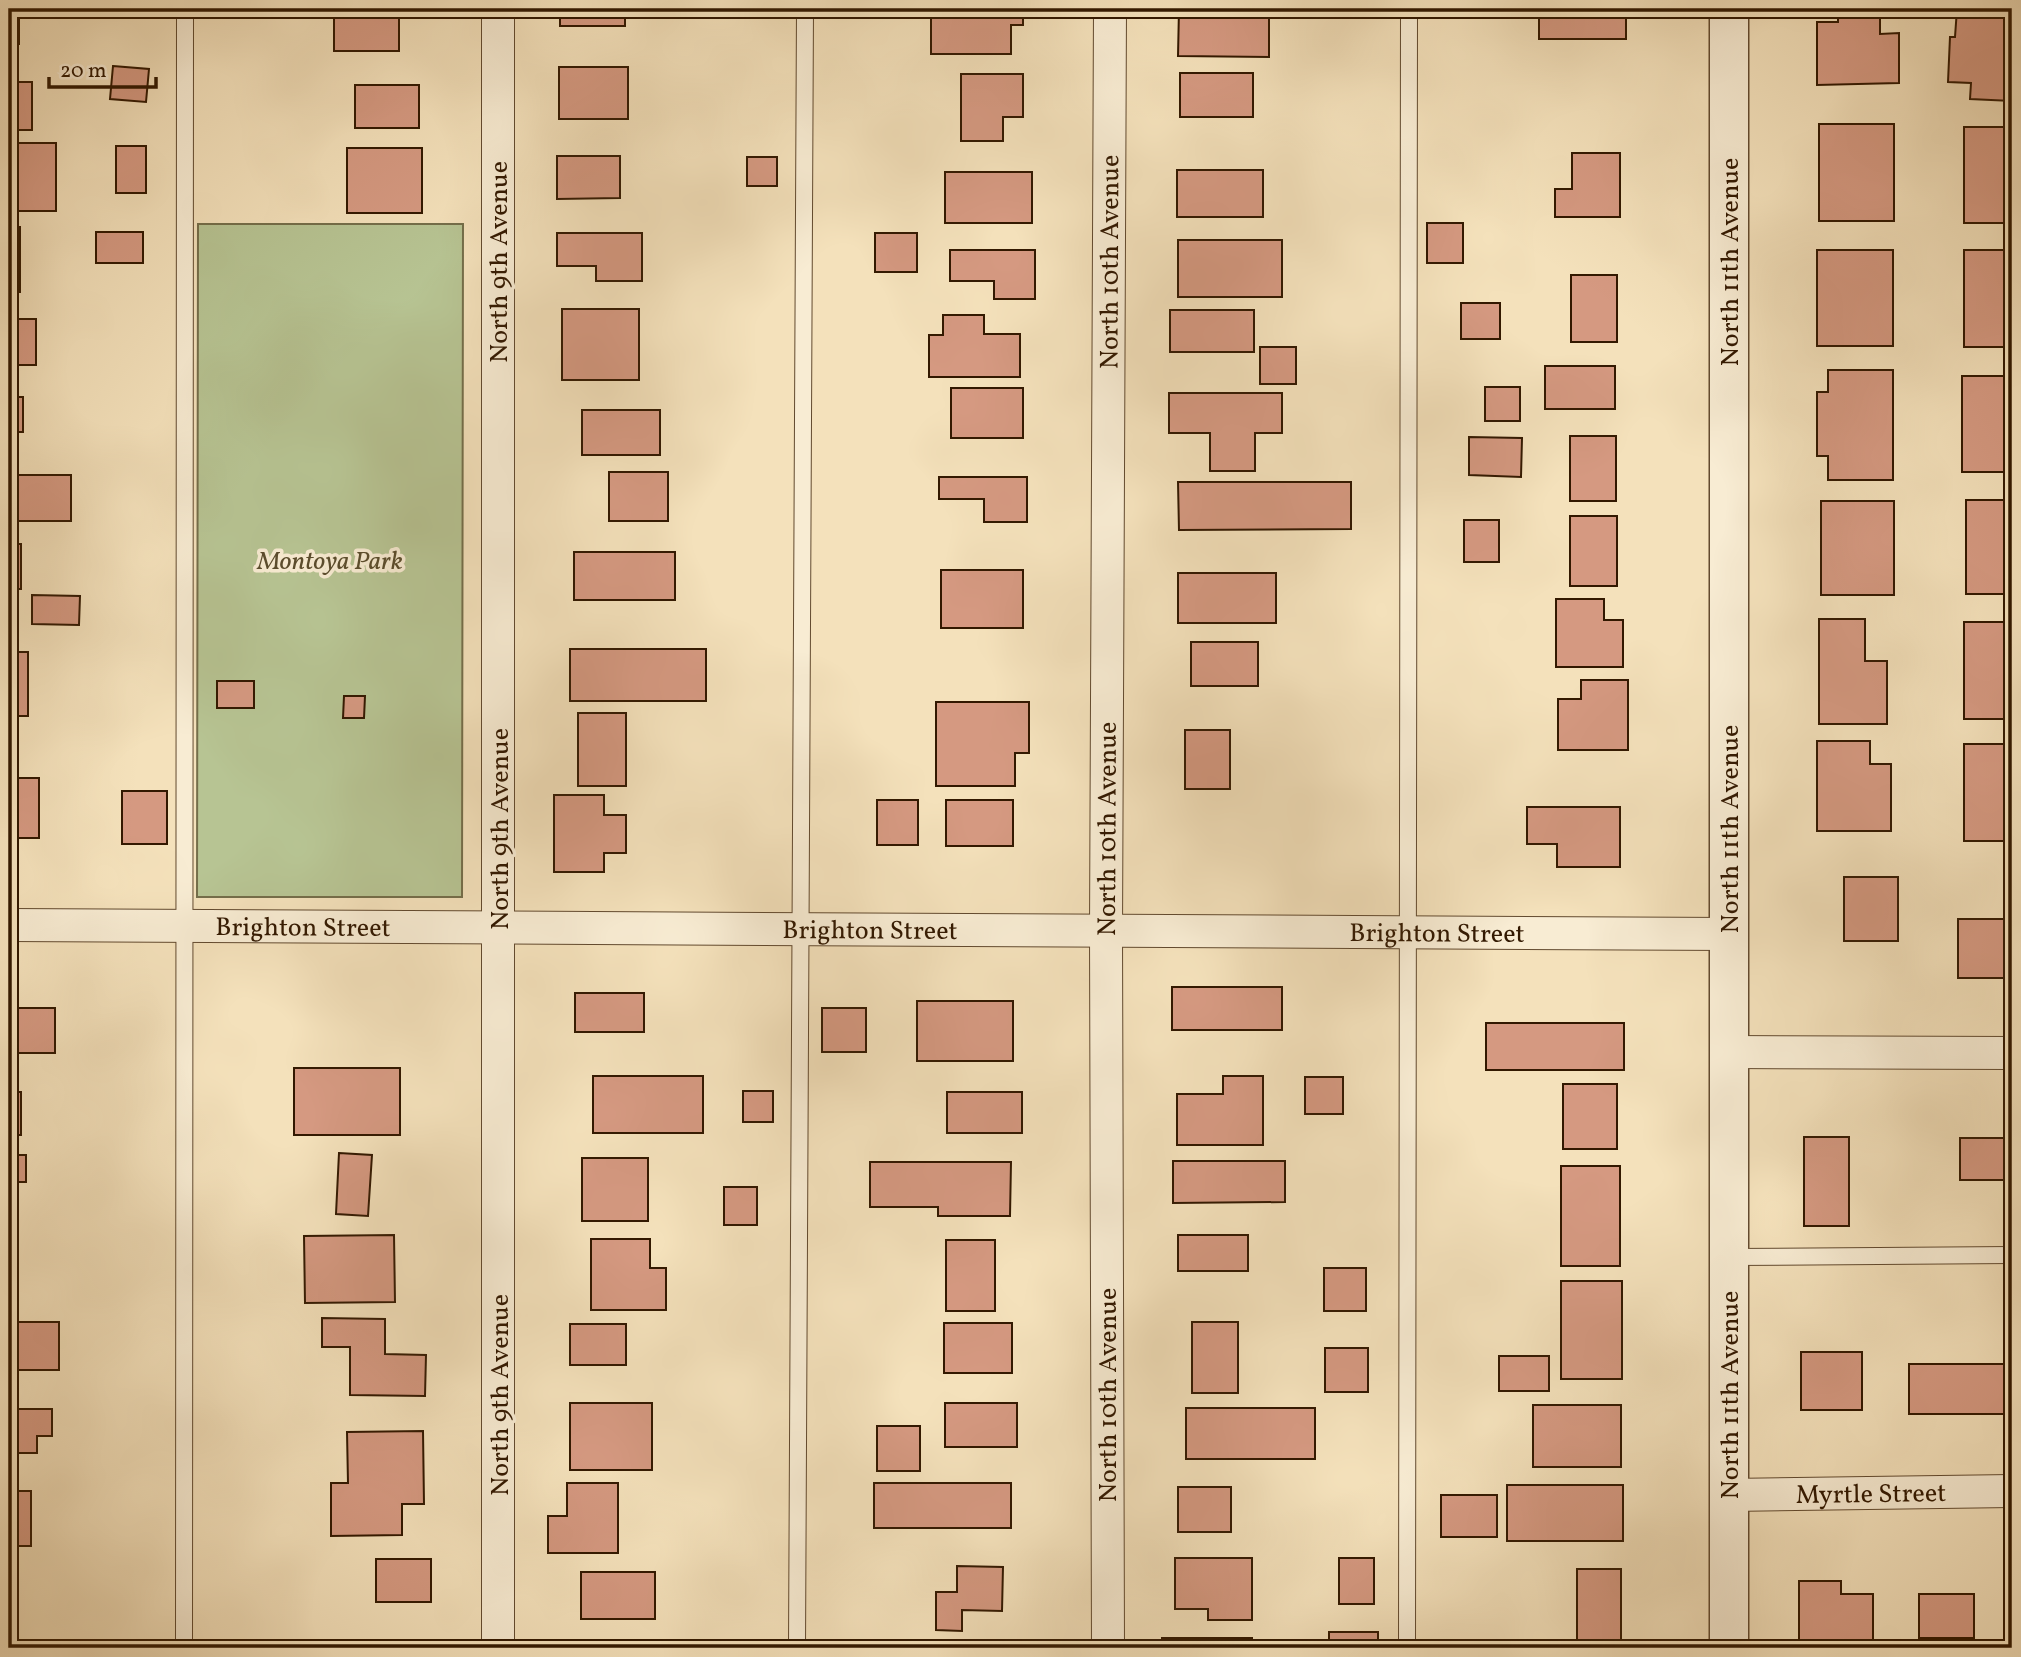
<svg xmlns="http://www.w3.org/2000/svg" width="2021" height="1657" font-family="Vollkorn,serif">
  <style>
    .green { fill: #b7c493; stroke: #746e4a; stroke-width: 2 }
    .building { fill: #d59981; stroke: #321800; stroke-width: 2 }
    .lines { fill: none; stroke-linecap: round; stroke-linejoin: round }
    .service-casing { stroke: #624a2f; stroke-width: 18 }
    .minor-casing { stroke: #624a2f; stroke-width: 34 }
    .tertiary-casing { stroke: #624a2f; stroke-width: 41 }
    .service { stroke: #f8ecd3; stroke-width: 16 }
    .minor { stroke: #f8ecd3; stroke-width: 32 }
    .tertiary { stroke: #f8ecd3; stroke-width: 38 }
    .labels { text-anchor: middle; stroke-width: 7; stroke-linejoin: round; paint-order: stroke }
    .street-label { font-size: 26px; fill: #321800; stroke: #f8ecd3 }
    .park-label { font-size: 26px; font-style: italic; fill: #5a4c2c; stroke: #f8ecd3 }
  </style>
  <rect width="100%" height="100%" fill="#f4e1bb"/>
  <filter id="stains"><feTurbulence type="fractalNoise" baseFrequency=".00286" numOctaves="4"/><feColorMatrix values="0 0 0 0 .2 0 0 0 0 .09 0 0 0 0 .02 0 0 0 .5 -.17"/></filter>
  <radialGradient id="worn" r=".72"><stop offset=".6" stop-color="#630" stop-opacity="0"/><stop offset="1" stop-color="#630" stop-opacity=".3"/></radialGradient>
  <!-- green -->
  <path class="green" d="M198 224H463L462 897H197Z"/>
  <!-- building -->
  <path class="building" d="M9 9H19V44H9Z
    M334 9H399V51H334Z
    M560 9H625V26H560Z
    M931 9H1023V25H1011V54H931Z
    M1179 9H1269V57L1178 56Z
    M1539 9H1626V39H1539Z
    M1838 9H1880V34L1899 33V83L1817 85V22H1838Z
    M1957 9H2012V101L1970 99 1971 83 1948 82 1950 37H1955Z
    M113 66 149 69 146 102 110 99Z
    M559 67H628V119H559Z
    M1180 73H1253V117H1180Z
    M961 74H1023V117H1003V141H961Z
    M9 82H32V130H9Z
    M355 85H419V128H355Z
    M1819 124H1894V221H1819Z
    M1964 127H2012V223H1964Z
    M9 143H56V211H9Z
    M116 146H146V193H116Z
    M347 148H422V213H347Z
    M1572 153H1620V217H1555V189H1572Z
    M557 156H620V198L557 199Z
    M747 157H777V186H747Z
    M1177 170H1263V217H1177Z
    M945 172H1032V223H945Z
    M1427 223H1463V263H1427Z
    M9 227H20V292H9Z
    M96 232H143V263H96Z
    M557 233H642V281H596V266H557Z
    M875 233H917V272H875Z
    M1178 240H1282V297H1178Z
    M950 250H1035V299H994V281H950Z
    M1817 250H1893V346H1817Z
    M1964 250H2012V347H1964Z
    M1571 275H1617V342H1571Z
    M1461 303H1500V339H1461Z
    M562 309H639V380H562Z
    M1170 310H1254V352H1170Z
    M943 315H984V334H1020V377H929V335H943Z
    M9 319H36V365H9Z
    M1260 347H1296V384H1260Z
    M1545 366H1615V409H1545Z
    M1828 370H1893V480H1828V456H1817V392H1828Z
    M1962 376H2012V472H1962Z
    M1485 387H1520V421H1485Z
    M951 388H1023V438H951Z
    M1169 393H1282V433H1255V471H1210V433H1169Z
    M9 397H23V432H9Z
    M582 410H660V455H582Z
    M1570 436H1616V501H1570Z
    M1469 437 1522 438 1521 477 1469 475Z
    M609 472H668V521H609Z
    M9 475H71V521H9Z
    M939 477H1027V522H984V499H939Z
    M1178 482H1351V529L1179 530Z
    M1966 500H2012V594H1966Z
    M1821 501H1894V595H1821Z
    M1570 516H1617V586H1570Z
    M1464 520H1499V562H1464Z
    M9 544H21V589H9Z
    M574 552H675V600H574Z
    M941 570H1023V628H941Z
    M1178 573H1276V623H1178Z
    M32 595 80 596 79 625 32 624Z
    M1556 599H1604V620H1623V667H1556Z
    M1819 619H1865V661H1887V724H1819Z
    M1964 622H2012V719H1964Z
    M1191 642H1258V686H1191Z
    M570 649H706V701H570Z
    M9 652H28V716H9Z
    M1581 680H1628V750H1558V699H1581Z
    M217 681H254V708H217Z
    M344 696H365L364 718H343Z
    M936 702H1029V753H1015V786H936Z
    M578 713H626V786H578Z
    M1185 730H1230V789H1185Z
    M1817 741H1870V764H1891V831H1817Z
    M1964 744H2012V841H1964Z
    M9 778H39V838H9Z
    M122 791H167V844H122Z
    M554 795H604V815H626V853H604V872H554Z
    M877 800H918V845H877Z
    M946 800H1013V846H946Z
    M1527 807H1620V867H1557V844H1527Z
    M1844 877H1898V941H1844Z
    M1958 919H2012V978H1958Z
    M1172 987H1282V1030H1172Z
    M575 993H644V1032H575Z
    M917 1001H1013V1061H917Z
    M9 1008H55V1053H9Z
    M822 1008H866V1052H822Z
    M1486 1023H1624V1070H1486Z
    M294 1068H400V1135H294Z
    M593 1076H703V1133H593Z
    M1223 1076H1263V1145H1177V1094H1223Z
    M1305 1077H1343V1114H1305Z
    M1563 1084H1617V1149H1563Z
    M743 1091H773V1122H743Z
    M9 1092H21V1135H9Z
    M947 1092H1022V1133H947Z
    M1804 1137H1849V1226H1804Z
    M1960 1138H2012V1180H1960Z
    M339 1153 372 1155 368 1216 336 1214Z
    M9 1155H26V1182H9V1223Z
    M582 1158H648V1221H582Z
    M1173 1161H1285V1202L1173 1203Z
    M870 1162H1011L1010 1216H938V1207H870Z
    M1561 1166H1620V1266H1561Z
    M724 1187H757V1225H724Z
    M394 1235 395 1302 305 1303 304 1236Z
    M1178 1235H1248V1271H1178Z
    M591 1239H650V1268H666V1310H591Z
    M946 1240H995V1311H946Z
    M1324 1268H1366V1311H1324Z
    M1561 1281H1622V1379H1561Z
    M322 1318 385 1319V1354L426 1355 425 1396 350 1395V1347H322Z
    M9 1322H59V1370H9Z
    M1192 1322H1238V1393H1192Z
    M944 1323H1012V1373H944Z
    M570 1324H626V1365H570Z
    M1325 1348H1368V1392H1325Z
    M1801 1352H1862V1410H1801Z
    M1499 1356H1549V1391H1499Z
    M1909 1364H2006V1414H1909Z
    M570 1403H652V1470H570Z
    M945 1403H1017V1447H945Z
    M1533 1405H1621V1467H1533Z
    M1186 1408H1315V1459H1186Z
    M9 1409H52V1436H37V1453H9Z
    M877 1426H920V1471H877Z
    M423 1431 424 1504H402V1535L331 1536V1483H348L347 1432Z
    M567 1483H618V1553H548V1516H567Z
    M874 1483H1011V1528H874Z
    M1507 1485H1623V1541H1507Z
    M1178 1487H1231V1532H1178Z
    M9 1491H31V1546H9Z
    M1441 1495H1497V1537H1441Z
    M1175 1558H1252V1620H1208V1609H1175Z
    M1339 1558H1374V1604H1339Z
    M376 1559H431V1602H376Z
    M957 1566 1003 1567 1002 1611 962 1610V1631L936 1630V1592H957Z
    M1577 1569H1621V1642H1577Z
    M581 1572H655V1619H581Z
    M9 1577H15V1610H9Z
    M1799 1581H1841V1594H1873V1644H1799Z
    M1919 1594H1974V1638H1919Z
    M1329 1632H1378V1648H1329Z
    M1162 1638H1252V1648H1162Z
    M361 1642H422V1648H361Z
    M9 1643H24V1648H9Z
    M1010 1643V1648H934V1644Z
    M1432 1646H1479V1648H1432Z
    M805 1647H843V1648H805Z"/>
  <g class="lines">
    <defs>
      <path id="service" d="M1730 1257 2012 1255
        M184 1648 185 9
        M797 1648 805 9
        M1407 1648 1409 9"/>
      <g id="minor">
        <path d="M498 9V1648"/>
        <path id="s1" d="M9 925 1730 934"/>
        <path d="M1730 1052 2012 1053"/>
        <path id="s2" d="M1729 1495 2012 1491"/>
        <path id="s3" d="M1108 1648 1106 931 1110 9"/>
      </g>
      <path id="tertiary" d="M1729 9V1648"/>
    </defs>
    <!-- service casing -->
    <use href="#service" class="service-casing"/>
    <!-- minor casing -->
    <use href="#minor" class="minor-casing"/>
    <!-- tertiary casing -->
    <use href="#tertiary" class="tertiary-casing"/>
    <!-- service -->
    <use href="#service" class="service"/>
    <!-- minor -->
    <use href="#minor" class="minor"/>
    <!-- tertiary -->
    <use href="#tertiary" class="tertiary"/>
  </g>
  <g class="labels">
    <!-- street labels -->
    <g class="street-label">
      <text transform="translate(498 262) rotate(-90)" y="9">North 9th Avenue</text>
      <text dy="9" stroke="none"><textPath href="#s3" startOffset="1386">North 10th Avenue</textPath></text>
      <text transform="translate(1729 262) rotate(-90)" y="9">North 11th Avenue</text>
      <text dy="9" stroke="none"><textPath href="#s3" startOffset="819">North 10th Avenue</textPath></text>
      <text transform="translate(499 829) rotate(-90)" y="9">North 9th Avenue</text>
      <text transform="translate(1729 829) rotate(-90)" y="9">North 11th Avenue</text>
      <text dy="9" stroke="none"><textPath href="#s1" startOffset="294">Brighton Street</textPath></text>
      <text dy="9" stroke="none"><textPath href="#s1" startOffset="861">Brighton Street</textPath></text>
      <text dy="9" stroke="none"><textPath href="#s1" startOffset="1428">Brighton Street</textPath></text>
      <text transform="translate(499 1395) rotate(-90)" y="9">North 9th Avenue</text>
      <text transform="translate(1107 1395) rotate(-90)" y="9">North 10th Avenue</text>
      <text transform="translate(1729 1395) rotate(-90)" y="9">North 11th Avenue</text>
      <text dy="9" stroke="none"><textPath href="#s2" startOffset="142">Myrtle Street</textPath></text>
    </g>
    <!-- park labels -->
    <g class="park-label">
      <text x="330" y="569">Montoya Park</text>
    </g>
  </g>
  <!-- margin -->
  <rect width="2021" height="1657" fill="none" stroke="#f4e1bb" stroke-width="35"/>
  <rect x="10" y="10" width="2000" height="1636" fill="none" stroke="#321800" stroke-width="3.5"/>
  <rect x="18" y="18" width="1986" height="1622" fill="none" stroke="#321800" stroke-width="2"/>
  <!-- scale -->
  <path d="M49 77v10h107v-10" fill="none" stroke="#321800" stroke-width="3.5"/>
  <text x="60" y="77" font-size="21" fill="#321800" stroke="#f8ecd3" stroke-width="5" paint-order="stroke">20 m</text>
  <rect width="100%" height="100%" filter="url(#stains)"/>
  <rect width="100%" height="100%" fill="url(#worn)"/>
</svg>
